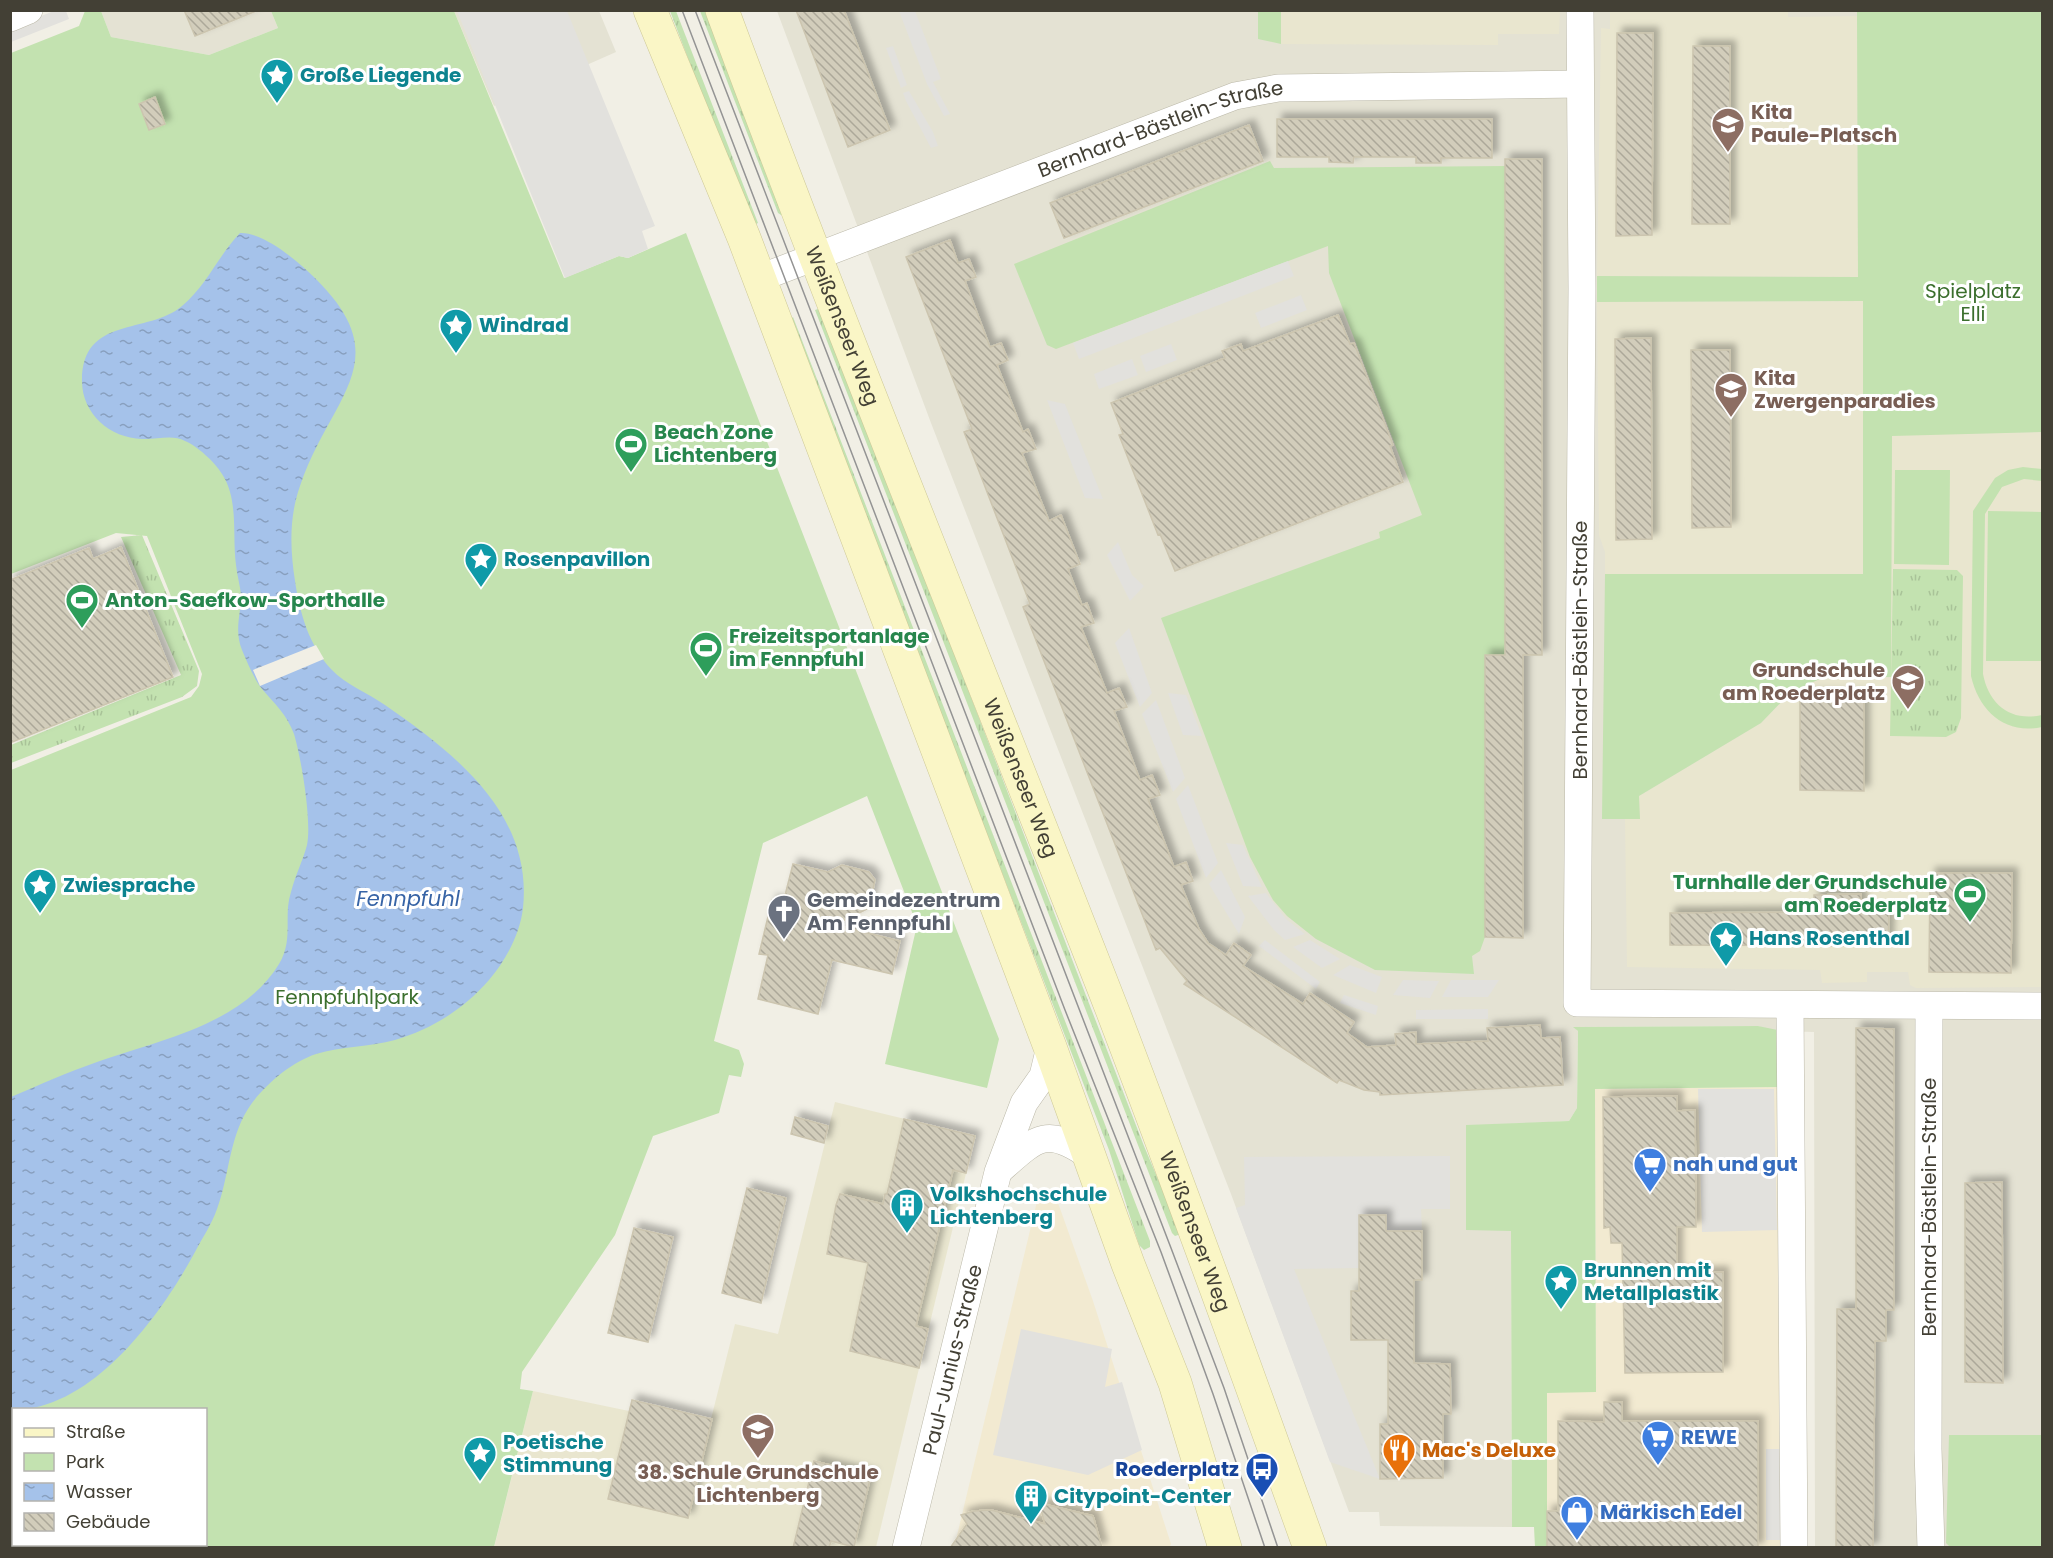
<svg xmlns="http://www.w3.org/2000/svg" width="2053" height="1558" font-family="Poppins,sans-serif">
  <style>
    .residential { fill: #e4e2d3 }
    .commercial { fill: #f2ead1 }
    .education { fill: #e9e6cf }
    .grass { fill: url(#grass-tufts) }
    .green { fill: #c3e2b0; fill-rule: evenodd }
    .parking { fill: #e2e1dd }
    .water { fill: url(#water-ripples) }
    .pier { fill: #f1efe5 }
    .building { fill: url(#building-back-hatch); stroke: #ccc5af; stroke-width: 1.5; filter: url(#shadow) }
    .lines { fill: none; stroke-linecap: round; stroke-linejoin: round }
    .street-casing { stroke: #bbb8a8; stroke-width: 28 }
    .secondary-casing { stroke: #cec997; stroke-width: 34 }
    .street { stroke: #fff; stroke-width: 27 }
    .secondary { stroke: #faf6c6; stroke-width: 33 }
    .tram { stroke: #949494; stroke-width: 1.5 }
    .labels { text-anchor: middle; stroke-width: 6; stroke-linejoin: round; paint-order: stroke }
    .culture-label { font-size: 20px; font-weight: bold; fill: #0d838f; stroke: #fff; text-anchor: start }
    .education-label { font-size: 20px; font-weight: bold; fill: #785e54; stroke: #fff; text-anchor: start }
    .street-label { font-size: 20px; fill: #434035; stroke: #fff }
    .park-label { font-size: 20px; fill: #3b6f2d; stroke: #fff }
    .leisure-label { font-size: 20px; font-weight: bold; fill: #27864d; stroke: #fff; text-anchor: start }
    .worship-label { font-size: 20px; font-weight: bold; fill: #5b616d; stroke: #fff; text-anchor: start }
    .shop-label { font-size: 20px; font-weight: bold; fill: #366cbe; stroke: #fff; text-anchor: start }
    .food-label { font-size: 20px; font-weight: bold; fill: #c56008; stroke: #fff; text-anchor: start }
    .transit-label { font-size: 20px; font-weight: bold; fill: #164399; stroke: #fff; text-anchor: end }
    .water-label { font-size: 21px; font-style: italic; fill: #3764a6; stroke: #fff }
  </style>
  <defs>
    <pattern id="grass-tufts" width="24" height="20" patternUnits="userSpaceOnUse" patternTransform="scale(1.5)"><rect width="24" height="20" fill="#c3e2b0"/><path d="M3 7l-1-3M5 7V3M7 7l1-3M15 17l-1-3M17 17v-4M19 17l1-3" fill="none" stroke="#a9c398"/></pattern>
    <pattern id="water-ripples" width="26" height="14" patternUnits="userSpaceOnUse" patternTransform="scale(1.5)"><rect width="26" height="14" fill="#a5c2ea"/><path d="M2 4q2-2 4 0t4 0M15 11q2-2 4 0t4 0" fill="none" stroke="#889fbe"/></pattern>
    <pattern id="building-back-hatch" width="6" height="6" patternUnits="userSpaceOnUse" patternTransform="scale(1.5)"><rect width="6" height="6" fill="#d2cdbb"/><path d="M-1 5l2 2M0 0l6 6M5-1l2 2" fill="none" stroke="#aca899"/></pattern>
    <filter id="shadow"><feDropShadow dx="5.5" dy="-5.5" stdDeviation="3" flood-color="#0004"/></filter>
  </defs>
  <rect width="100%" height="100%" fill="#f1efe5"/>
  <!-- residential -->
  <path class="residential" d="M101 11H271L278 28 209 55 111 37Z
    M454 11H599L616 52 494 106Z
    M777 11H2042V1547H1815L1814 1032 1773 1031 1758 1026 1574 1027 1578 1031 1577 1108 1569 1121 1511 1124 1512 1527 1380 1526 1379 1512H1349L1231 1194 931 423Z"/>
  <!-- commercial -->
  <path class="commercial" d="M1782 1087 1784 1547H1547V1392L1596 1391 1595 1089Z
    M1039 1193 1057 1200 1093 1301 1171 1544 1169 1548H954Z"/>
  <!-- education -->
  <path class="education" d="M1788 10V17L1857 16 1858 277 1597 276 1601 28 1610 29V11Z
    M1281 11H1560L1559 34H1498V45L1281 44Z
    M1863 301 1864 574H1605V552L1599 535 1597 302Z
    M2042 432V987L1916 988 1910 985 1908 972H1867V982L1822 983 1820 970 1627 967 1625 819H1640L1639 796 1761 723 1791 692 1821 678 1891 677 1892 435Z
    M835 1102 975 1136 876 1547 494 1548 533 1391 629 1411 632 1400 711 1419 735 1324 778 1334Z"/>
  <!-- grass -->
  <path class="grass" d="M670 11H676L758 223 752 226Z
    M700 11H707L784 214 781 215 778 213Z
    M821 308 1144 1146 1181 1234 1175 1236 1172 1233 815 310Z
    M793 317 1150 1241V1247L1144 1250 1139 1245 1109 1150 789 321Z
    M142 535 199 671 197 686 182 697 11 763V745L181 675 121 537Z
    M1893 569 1957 570 1963 576 1961 718 1956 732 1946 737 1890 736Z"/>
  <!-- green -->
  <path class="green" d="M85 11H101L111 37 209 55 278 28 271 11H454L564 278 619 256 628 258 686 233 999 1039 987 1088 885 1064 917 925 867 796 763 843 714 1041 739 1050 744 1064 741 1077 729 1075 719 1113 653 1136 615 1235 522 1372 520 1389 533 1391 494 1547H11V770L191 697 199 686 202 674 147 536 116 533 11 574V53L79 26ZM14 1410H206V1544H14Z
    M1258 11H1281V44L1258 39Z
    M1857 11H2042V432L1892 436 1891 677 1822 678 1791 692 1761 723 1639 796 1640 819H1602L1605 574H1863V301L1597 302V276L1858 277Z
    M1270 161 1274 168 1505 166V655H1485V937L1480 951 1472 956 1474 974 1375 970 1316 939 1287 916 1273 900 1250 857 1161 618 1380 538 1379 532 1422 515 1329 273 1328 246 1056 349 1047 345 1014 264Z
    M2023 467 2042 469V481L2024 479 2002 487 1985 514 1983 674C1989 705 2011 722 2042 715V727C2005 735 1979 711 1971 676L1973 511 1995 478 2008 470Z
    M1895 470H1950L1949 565 1894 564Z
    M1988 511 2042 512V661H1986Z
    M1758 1026 1782 1031V1087L1595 1089 1596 1392 1547 1393V1547H1535L1534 1527H1512L1511 1231 1466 1230V1125L1569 1121 1577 1108 1578 1031 1573 1027Z
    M1949 1435H2042V1547H1950L1946 1543Z"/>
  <!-- parking -->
  <path class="parking" d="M54 11H66L69 19 11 42 10 28Z
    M457 11H567L655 226 642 231 648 249 628 258 619 256 565 278Z
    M899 11H915L941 79 933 82 950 114 944 116 927 84Z
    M893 46 907 85 901 88 886 48Z
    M909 91 933 132 938 146 931 148 906 101 903 93Z
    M1288 261 1294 276 1079 359 1073 343Z
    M1301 295 1307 310 1261 328 1255 313Z
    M1171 344 1177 360 1146 372 1140 356Z
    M1132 359 1138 375 1099 389 1094 374Z
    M1047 400 1065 404 1103 499 1085 498Z
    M1118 542 1132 575 1144 586 1130 601 1107 555Z
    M1129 628 1152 693 1140 707 1115 643Z
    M1168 693 1186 695 1202 736 1183 735Z
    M1156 700 1185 778 1173 792 1142 714Z
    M1188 785 1218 863 1206 878 1176 799Z
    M1226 843 1243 845 1262 887 1243 886Z
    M1221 870 1245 917 1239 934 1209 884Z
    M1266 893 1286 919 1305 934 1285 940 1274 930 1248 896Z
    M1265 940 1320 982 1316 989 1259 946Z
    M1310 940 1340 959 1322 968 1293 947Z
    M1350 965 1382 977 1376 993 1333 975Z
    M1403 980 1439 981 1430 998 1393 995Z
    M1451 980H1499L1488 997H1442Z
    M1344 995 1378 1006 1376 1015 1340 1003Z
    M1488 1009V1019H1416V1010Z
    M1698 1089H1774L1777 1230 1702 1232Z
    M1450 1156V1209H1421L1422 1231H1386V1215H1359V1268L1294 1269 1380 1479 1330 1462 1236 1208 1245 1205 1244 1157Z
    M1021 1329 1112 1349 1105 1387 1122 1382 1142 1450 1088 1475 993 1455Z
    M1766 1449H1782L1783 1540H1766Z"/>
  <!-- water -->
  <path class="water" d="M240 233C260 232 287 253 302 266 406 358 332 391 300 486 289 517 290 549 295 581 300 614 309 645 331 669 346 685 368 693 385 705 454 753 533 813 523 908 520 934 506 960 489 980 464 1009 432 1029 395 1040 370 1047 341 1046 316 1054 292 1062 267 1083 252 1103 229 1134 230 1174 217 1209 212 1224 202 1238 195 1252 161 1315 93 1409 14 1410L11 1413V1097C39 1085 68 1072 97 1062 159 1040 242 1025 279 964 294 939 283 916 291 892 295 876 303 860 307 845 312 821 301 757 294 734 287 715 275 704 262 689 254 679 247 662 242 650 234 630 241 615 241 595 240 585 237 575 236 565 232 535 239 500 222 474 215 462 197 446 185 441 172 434 156 440 142 439 110 438 82 414 82 381 82 315 148 335 182 306 207 285 218 256 240 233Z"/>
  <!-- pier -->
  <path class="pier" d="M316 645 324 659 260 686 253 670Z"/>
  <!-- building -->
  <path class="building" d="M184 10H256V11L195 36Z
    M796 10H844L890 130 848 147Z
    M1617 33H1653L1652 235 1616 236Z
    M1693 46H1730V224H1692Z
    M155 97 165 124 149 130 139 104Z
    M1277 119H1492V158H1441V163H1416V157H1354L1353 163 1329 162V157H1277Z
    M1249 125 1263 161 1064 238 1050 203Z
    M1505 159H1542V655H1523V938L1485 937V655H1505Z
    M950 240 958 263 969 259 976 277 965 281 990 347 1001 343 1008 360 997 365 1023 432 1028 429 1036 449 1022 453 1049 521 1061 515 1080 564 1068 569 1082 605 1087 603 1094 623 1081 627 1107 693 1119 688 1127 707 1114 711 1140 780 1152 775 1160 795 1148 799 1174 867 1186 862 1193 881 1181 885 1199 929 1208 943 1226 955 1234 943 1251 955 1243 966 1303 1004 1310 993 1354 1022 1347 1033 1367 1047 1396 1045 1395 1034 1416 1032V1044L1488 1041 1487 1028 1540 1025 1541 1038 1560 1037 1563 1085 1380 1095V1092L1364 1090 1339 1080 1337 1083 1184 984 1187 981 1160 948 1156 950 1023 607 1030 604 964 432 972 429 906 257Z
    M1338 315 1350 344 1354 343 1393 445 1390 446 1403 482 1175 571 1160 534 1158 535 1119 435 1123 434 1111 403 1225 358 1222 351 1241 344 1243 351Z
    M1651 338 1652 539 1616 540 1615 339Z
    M1691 350H1730L1731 527 1692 528Z
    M121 547 173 677 10 743V580L89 548 93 559Z
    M1800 696H1864V791L1800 790Z
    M793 864 828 872 842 865 869 872 875 880 869 908 835 925 900 941 892 974 832 960 818 1014 758 999 768 955 759 954 772 900 783 903Z
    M1930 873H2012L2011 973 1929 972Z
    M1861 894 1862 913H1889L1888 946 1670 945V913L1814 912V895Z
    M1856 1028 1894 1029V1310H1886V1341H1875L1873 1548H1836L1837 1309H1856Z
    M1677 1096V1111L1695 1110 1696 1227H1677V1273L1723 1272V1372L1625 1373 1622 1243H1611L1610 1227 1604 1228 1603 1097Z
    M795 1117 828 1126 824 1143 791 1134Z
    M904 1119 975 1136 966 1173 953 1170 916 1326 928 1329 919 1368 850 1351 868 1263 827 1254 836 1205 840 1194 883 1204 885 1194H887Z
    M2002 1182 2003 1383 1965 1382V1183Z
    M747 1188 786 1198 761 1303 722 1293Z
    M1359 1215H1386V1231H1422V1280H1414V1363L1450 1364 1451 1414H1443V1478L1380 1479V1424H1388V1340H1351V1291H1359Z
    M634 1228 673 1237 648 1342 608 1333Z
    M632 1400 712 1419 688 1518 608 1499Z
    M1604 1402H1622V1421H1758V1548H1547V1511H1558V1421L1604 1422Z
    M814 1461 871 1475 854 1547 831 1541 829 1548H793Z
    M1039 1503 1093 1516 1102 1548H950L967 1524 961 1515 974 1511 991 1510 1045 1524Z"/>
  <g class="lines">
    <defs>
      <g id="street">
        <path d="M1580 10 1582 288 1577 1003 2042 1006"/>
        <path d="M10 18 29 10"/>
        <path id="s1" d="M760 278 1235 96 1278 88 1580 84"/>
        <path d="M1790 1005 1794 1548"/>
        <path d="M1929 1006 1928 1449 1931 1548"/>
        <path d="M1001 1169C1036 1138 1046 1126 1088 1155"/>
        <path id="s2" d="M906 1548 998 1172 1024 1103 1043 1076 1050 1047"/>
      </g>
      <g id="secondary">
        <path d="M650 10 744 238 1050 1047 1128 1264 1175 1383 1225 1548"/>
        <path id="s3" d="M722 10C847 347 983 678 1113 1012 1181 1190 1246 1369 1310 1548"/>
      </g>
    </defs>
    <!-- street casing -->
    <use href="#street" class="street-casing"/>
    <!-- secondary casing -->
    <use href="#secondary" class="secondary-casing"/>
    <!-- street -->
    <use href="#street" class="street"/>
    <!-- secondary -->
    <use href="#secondary" class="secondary"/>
    <!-- tram -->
    <path class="tram" d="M682 10 1065 1010 1161 1252 1213 1394 1265 1548
      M695 10 1171 1248 1224 1388 1278 1548"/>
  </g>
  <!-- icons -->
  <defs>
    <symbol id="sight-pin" viewBox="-11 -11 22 30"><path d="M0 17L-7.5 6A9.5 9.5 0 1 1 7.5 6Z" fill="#0f9aa8" stroke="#fff"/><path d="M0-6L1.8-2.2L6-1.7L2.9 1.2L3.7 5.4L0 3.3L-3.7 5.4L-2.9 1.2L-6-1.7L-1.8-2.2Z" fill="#fff"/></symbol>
    <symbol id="school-pin" viewBox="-11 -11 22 30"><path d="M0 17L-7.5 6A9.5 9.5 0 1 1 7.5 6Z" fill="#8d6e63" stroke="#fff"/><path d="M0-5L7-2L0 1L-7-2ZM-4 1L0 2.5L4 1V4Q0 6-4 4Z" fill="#fff"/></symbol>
    <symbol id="stadium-pin" viewBox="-11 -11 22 30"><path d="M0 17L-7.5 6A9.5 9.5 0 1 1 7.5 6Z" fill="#2e9e5b" stroke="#fff"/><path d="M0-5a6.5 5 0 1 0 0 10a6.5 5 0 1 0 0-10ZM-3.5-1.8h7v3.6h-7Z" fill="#fff"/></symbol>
    <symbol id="church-pin" viewBox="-11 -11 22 30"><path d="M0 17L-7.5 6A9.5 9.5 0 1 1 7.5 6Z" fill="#6b7280" stroke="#fff"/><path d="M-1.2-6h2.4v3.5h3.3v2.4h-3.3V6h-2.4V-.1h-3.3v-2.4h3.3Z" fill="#fff"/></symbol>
    <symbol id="supermarket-pin" viewBox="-11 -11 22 30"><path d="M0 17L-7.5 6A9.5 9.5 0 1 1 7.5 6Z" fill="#3f7fe0" stroke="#fff"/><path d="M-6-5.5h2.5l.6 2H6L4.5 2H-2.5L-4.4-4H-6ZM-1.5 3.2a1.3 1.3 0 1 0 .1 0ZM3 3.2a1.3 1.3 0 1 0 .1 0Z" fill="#fff"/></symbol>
    <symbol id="building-pin" viewBox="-11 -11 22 30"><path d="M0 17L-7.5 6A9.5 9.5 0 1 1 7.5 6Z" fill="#0f9aa8" stroke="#fff"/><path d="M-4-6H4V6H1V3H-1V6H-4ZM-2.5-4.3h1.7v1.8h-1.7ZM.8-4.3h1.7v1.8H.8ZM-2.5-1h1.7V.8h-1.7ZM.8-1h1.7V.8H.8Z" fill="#fff"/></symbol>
    <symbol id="restaurant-pin" viewBox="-11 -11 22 30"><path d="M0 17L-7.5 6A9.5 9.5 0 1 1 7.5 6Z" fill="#e8710a" stroke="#fff"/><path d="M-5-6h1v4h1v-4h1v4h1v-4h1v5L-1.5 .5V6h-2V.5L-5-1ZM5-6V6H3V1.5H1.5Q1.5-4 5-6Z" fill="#fff"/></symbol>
    <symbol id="bus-pin" viewBox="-11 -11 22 30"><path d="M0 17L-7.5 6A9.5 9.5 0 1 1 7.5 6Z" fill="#1a4fb4" stroke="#fff"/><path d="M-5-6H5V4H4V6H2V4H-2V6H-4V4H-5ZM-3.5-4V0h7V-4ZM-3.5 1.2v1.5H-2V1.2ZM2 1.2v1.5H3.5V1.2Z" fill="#fff"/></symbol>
    <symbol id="shop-pin" viewBox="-11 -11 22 30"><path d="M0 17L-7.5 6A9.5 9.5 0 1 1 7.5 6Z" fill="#3f7fe0" stroke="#fff"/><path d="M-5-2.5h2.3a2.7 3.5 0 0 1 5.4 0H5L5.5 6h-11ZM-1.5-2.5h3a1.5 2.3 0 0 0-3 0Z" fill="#fff"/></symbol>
  </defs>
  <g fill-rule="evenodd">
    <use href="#sight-pin" x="258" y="56" width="38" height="52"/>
    <use href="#school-pin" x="1709" y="105" width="38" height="52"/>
    <use href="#sight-pin" x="437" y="306" width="38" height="52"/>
    <use href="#school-pin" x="1712" y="370" width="38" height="52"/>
    <use href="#stadium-pin" x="612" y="425" width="38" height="52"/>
    <use href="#sight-pin" x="462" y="540" width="38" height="52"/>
    <use href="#stadium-pin" x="63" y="581" width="38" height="52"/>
    <use href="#stadium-pin" x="687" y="629" width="38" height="52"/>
    <use href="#school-pin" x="1889" y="662" width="38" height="52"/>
    <use href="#sight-pin" x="21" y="866" width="38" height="52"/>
    <use href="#stadium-pin" x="1951" y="875" width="38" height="52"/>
    <use href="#church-pin" x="765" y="892" width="38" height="52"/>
    <use href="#sight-pin" x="1707" y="919" width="38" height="52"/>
    <use href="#supermarket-pin" x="1631" y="1145" width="38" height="52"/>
    <use href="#building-pin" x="888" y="1186" width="38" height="52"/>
    <use href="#sight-pin" x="1542" y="1262" width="38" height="52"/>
    <use href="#school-pin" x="739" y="1411" width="38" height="52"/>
    <use href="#supermarket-pin" x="1639" y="1418" width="38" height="52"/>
    <use href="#restaurant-pin" x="1380" y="1431" width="38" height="52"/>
    <use href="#sight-pin" x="461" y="1434" width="38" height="52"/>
    <use href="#bus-pin" x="1243" y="1450" width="38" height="52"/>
    <use href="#building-pin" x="1012" y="1477" width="38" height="52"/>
    <use href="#shop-pin" x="1558" y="1493" width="38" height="52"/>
  </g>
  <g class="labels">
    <!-- culture labels -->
    <g class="culture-label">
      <text x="300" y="82">Große Liegende</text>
      <text x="479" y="332">Windrad</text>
      <text x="504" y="566">Rosenpavillon</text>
      <text x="63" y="892">Zwiesprache</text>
      <text x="1749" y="945">Hans Rosenthal</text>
      <text x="930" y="1201">Volkshochschule<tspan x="930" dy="23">Lichtenberg</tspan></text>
      <text x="1584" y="1277">Brunnen mit<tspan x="1584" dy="23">Metallplastik</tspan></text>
      <text x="503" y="1449">Poetische<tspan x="503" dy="23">Stimmung</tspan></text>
      <text x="1054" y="1503">Citypoint-Center</text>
    </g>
    <!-- education labels -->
    <g class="education-label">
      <text x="1751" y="119">Kita<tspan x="1751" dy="23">Paule-Platsch</tspan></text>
      <text x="1754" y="385">Kita<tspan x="1754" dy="23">Zwergenparadies</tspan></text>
      <text x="1885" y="677" text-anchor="end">Grundschule<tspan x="1885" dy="23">am Roederplatz</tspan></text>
      <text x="758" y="1479" text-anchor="middle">38. Schule Grundschule<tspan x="758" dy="23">Lichtenberg</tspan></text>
    </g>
    <!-- street labels -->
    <g class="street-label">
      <text dy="7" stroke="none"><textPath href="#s1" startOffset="428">Bernhard-Bästlein-Straße</textPath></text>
      <text dy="7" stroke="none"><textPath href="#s3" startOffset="338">Weißenseer Weg</textPath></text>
      <text transform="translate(1580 650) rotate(-90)" y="7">Bernhard-Bästlein-Straße</text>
      <text dy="7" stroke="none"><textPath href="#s3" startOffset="824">Weißenseer Weg</textPath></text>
      <text transform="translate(1929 1207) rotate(-90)" y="7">Bernhard-Bästlein-Straße</text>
      <text dy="7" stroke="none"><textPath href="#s3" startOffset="1310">Weißenseer Weg</textPath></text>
      <text dy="7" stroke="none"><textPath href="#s2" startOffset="194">Paul-Junius-Straße</textPath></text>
    </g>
    <!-- park labels -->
    <g class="park-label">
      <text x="1973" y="298">Spielplatz<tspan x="1973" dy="23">Elli</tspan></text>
      <text x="347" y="1004">Fennpfuhlpark</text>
    </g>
    <!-- leisure labels -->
    <g class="leisure-label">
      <text x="654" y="439">Beach Zone<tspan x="654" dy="23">Lichtenberg</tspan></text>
      <text x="105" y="607">Anton-Saefkow-Sporthalle</text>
      <text x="729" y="643">Freizeitsportanlage<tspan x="729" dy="23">im Fennpfuhl</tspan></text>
      <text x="1947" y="889" text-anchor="end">Turnhalle der Grundschule<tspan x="1947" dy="23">am Roederplatz</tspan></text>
    </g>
    <!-- worship labels -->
    <g class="worship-label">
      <text x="807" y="907">Gemeindezentrum<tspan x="807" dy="23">Am Fennpfuhl</tspan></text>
    </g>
    <!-- shop labels -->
    <g class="shop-label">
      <text x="1673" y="1171">nah und gut</text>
      <text x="1681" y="1444">REWE</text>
      <text x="1600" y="1519">Märkisch Edel</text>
    </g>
    <!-- food labels -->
    <g class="food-label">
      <text x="1422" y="1457">Mac's Deluxe</text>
    </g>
    <!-- transit labels -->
    <g class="transit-label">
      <text x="1239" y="1476">Roederplatz</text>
    </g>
    <!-- water labels -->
    <g class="water-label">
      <text x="408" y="906">Fennpfuhl</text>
    </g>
  </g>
  <!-- border -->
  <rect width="2053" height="1558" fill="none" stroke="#434035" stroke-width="24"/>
  <!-- legend -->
  <rect x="12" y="1408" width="195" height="138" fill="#ffffff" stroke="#b4b3ae" stroke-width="1.5"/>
  <rect x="24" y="1428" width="30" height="9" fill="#faf6c6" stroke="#b4b3ae" stroke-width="1.5"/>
  <text x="66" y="1438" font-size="18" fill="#434035">Straße</text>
  <rect x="24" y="1453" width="30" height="18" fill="#c3e2b0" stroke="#b4b3ae" stroke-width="1.5"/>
  <text x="66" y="1468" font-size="18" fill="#434035">Park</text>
  <rect x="24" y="1483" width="30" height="18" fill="url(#water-ripples)" stroke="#b4b3ae" stroke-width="1.5"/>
  <text x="66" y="1498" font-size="18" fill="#434035">Wasser</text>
  <rect x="24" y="1513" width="30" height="18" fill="url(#building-back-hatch)" stroke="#b4b3ae" stroke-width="1.5"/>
  <text x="66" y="1528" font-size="18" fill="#434035">Gebäude</text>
</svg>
